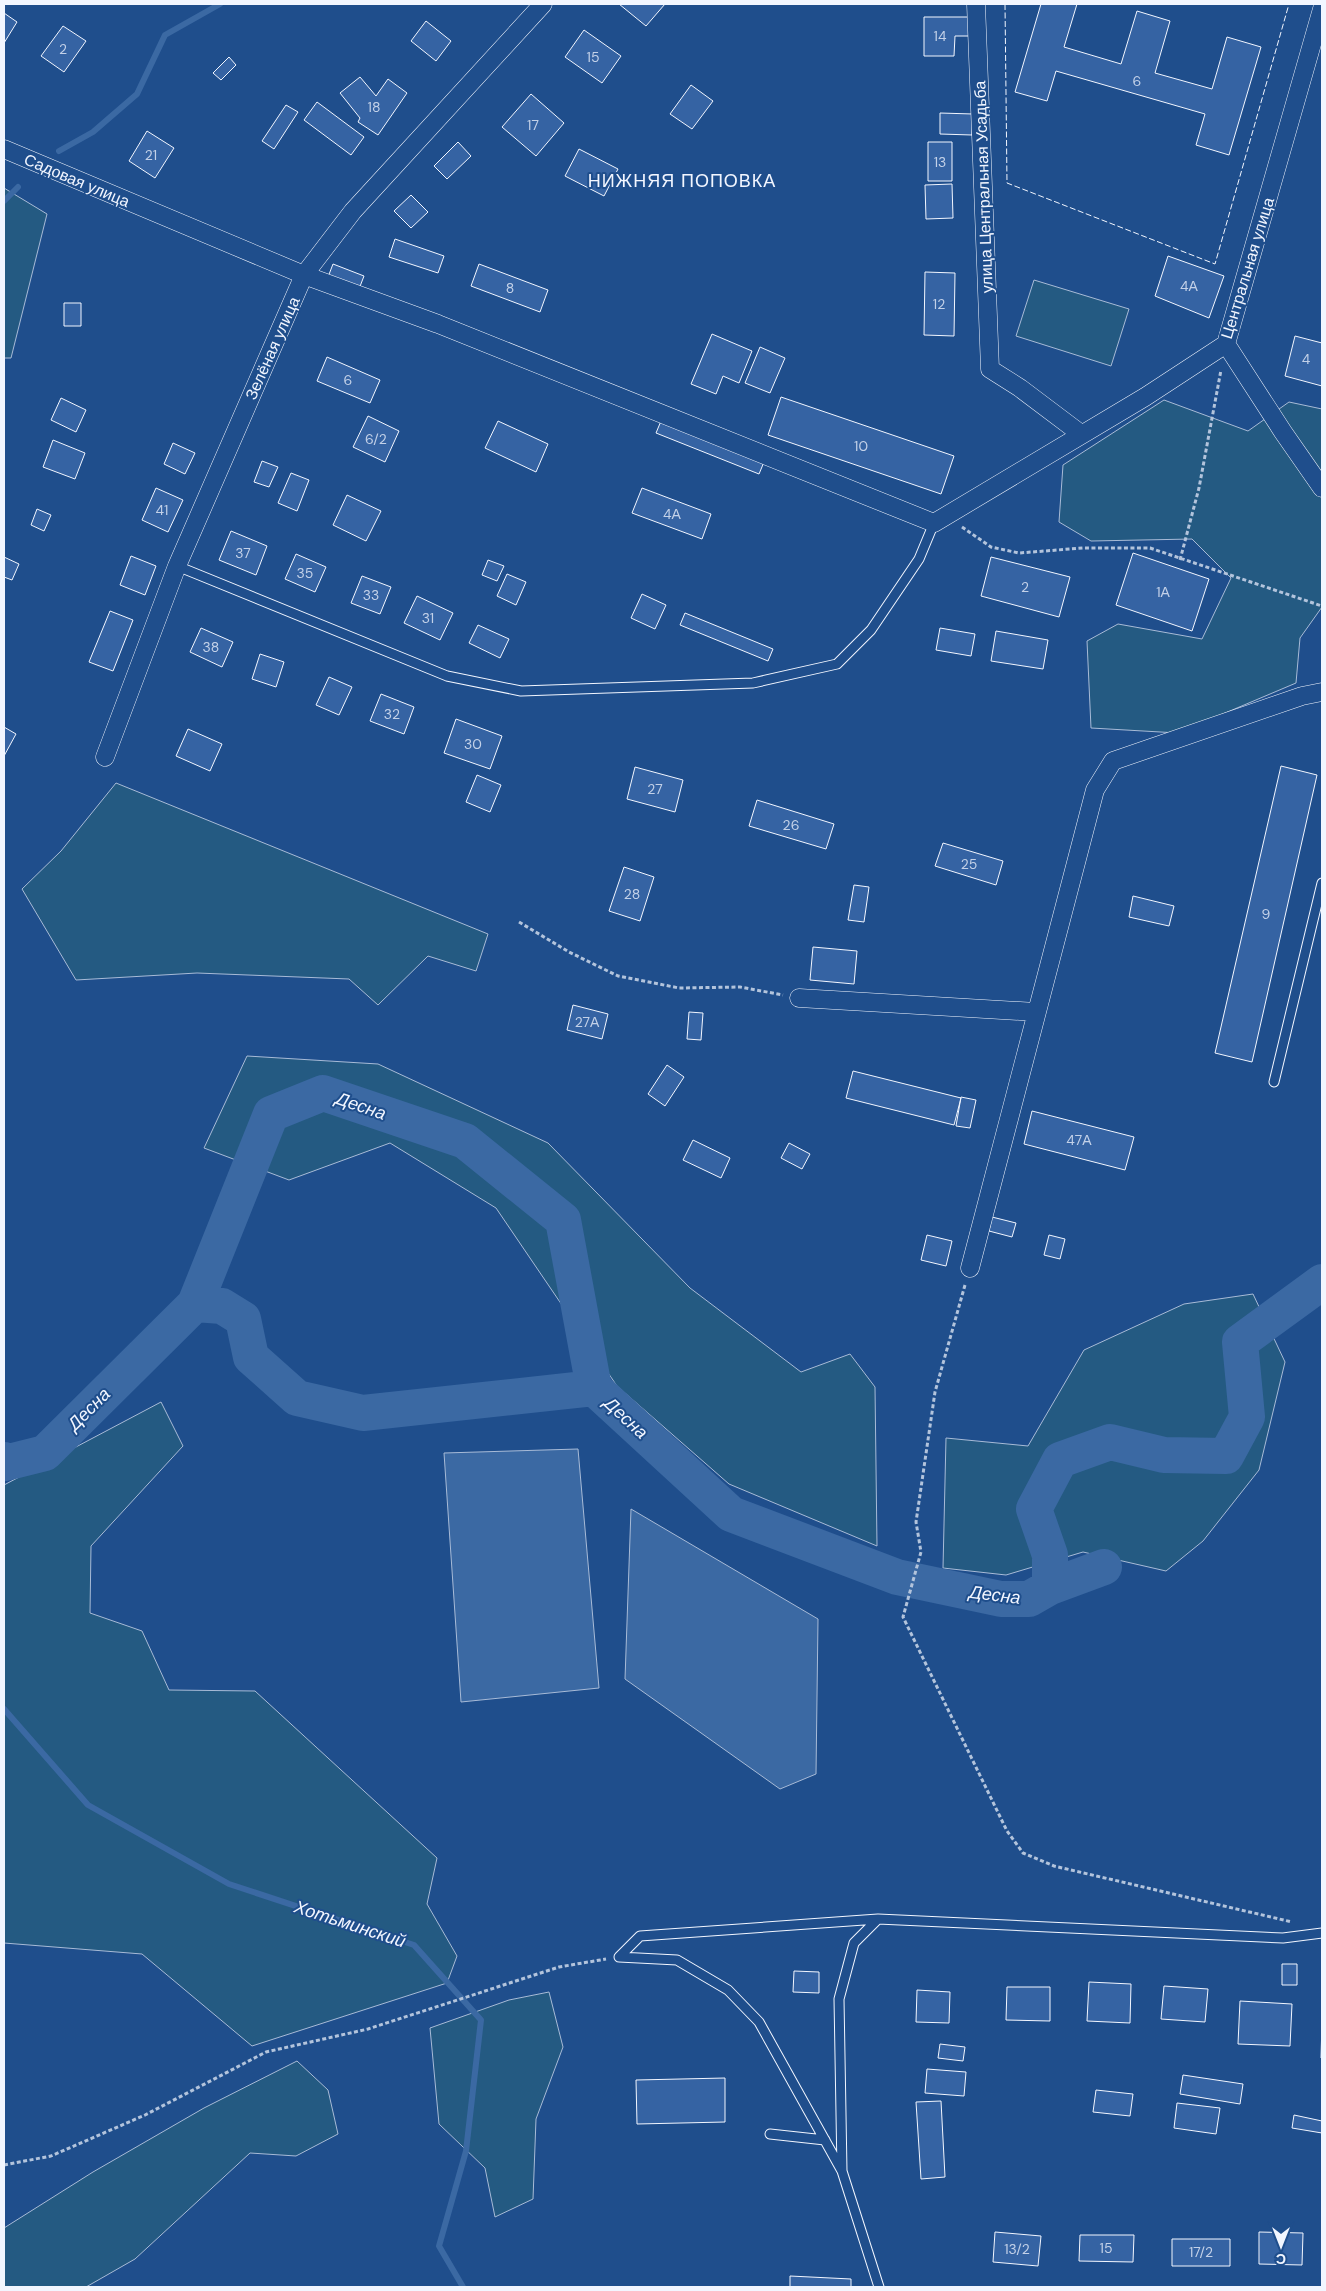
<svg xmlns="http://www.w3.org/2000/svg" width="1326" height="2291" font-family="'DM Sans',sans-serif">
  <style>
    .green { fill: #245a82; stroke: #a8bbd7 }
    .water { fill: #3b69a3; stroke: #a8bbd7 }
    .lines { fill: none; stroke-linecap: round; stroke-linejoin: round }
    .stream { stroke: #3b69a3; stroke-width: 6 }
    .river { stroke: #3b69a3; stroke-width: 36 }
    .building { fill: #3563a3; stroke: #f2f6ff }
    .service-casing { stroke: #f2f6ff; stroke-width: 11 }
    .minor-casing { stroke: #f2f6ff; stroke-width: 19 }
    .path { stroke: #b3c4dc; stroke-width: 3; stroke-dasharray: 4 2.5; stroke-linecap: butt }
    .service { stroke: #1f4e8c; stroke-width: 9 }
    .minor { stroke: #1f4e8c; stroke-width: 18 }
    .fence { stroke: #f2f6ff; stroke-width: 1; stroke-dasharray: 6 2.5; stroke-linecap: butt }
    .labels { text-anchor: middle; stroke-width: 4; stroke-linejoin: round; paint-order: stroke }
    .number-label { font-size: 14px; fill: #c3d1e8 }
    .street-label { font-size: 16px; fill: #f2f6ff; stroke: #1f4e8c }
    .neighbourhood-label { font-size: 18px; letter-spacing: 1px; fill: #f2f6ff; stroke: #1f4e8c }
    .water-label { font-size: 18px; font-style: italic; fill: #f2f6ff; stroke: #1f4e8c }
  </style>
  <rect width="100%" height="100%" fill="#1f4e8c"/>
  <!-- green -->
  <path class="green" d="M4 188 47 214 11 358H4Z
    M1034 280 1129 309 1111 366 1016 336Z
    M1164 400 1248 431 1289 402 1322 409V607L1300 638 1296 683 1178 733 1091 728 1087 641 1118 624 1202 639 1231 578 1192 539 1091 541 1059 522 1063 465Z
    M116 783 488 934 476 971 428 956 378 1005 349 979 197 973 76 980 22 889 61 851Z
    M247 1056 378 1064 548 1143 690 1288 801 1372 850 1354 875 1387 877 1546 729 1484 617 1386 496 1208 390 1143 289 1180 204 1148Z
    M1253 1294 1285 1362 1259 1470 1203 1541 1166 1571 1083 1552 1006 1575 943 1568 946 1438 1028 1446 1084 1350 1184 1304Z
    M161 1402 183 1446 91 1546 90 1613 142 1631 169 1690 255 1691 437 1858 427 1904 457 1956 447 1983 252 2046 142 1954 4 1943V1485Z
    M549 1992 563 2047 536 2119 533 2199 495 2217 485 2168 439 2124 430 2028 509 2000Z
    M297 2061 328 2090 338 2134 296 2156 250 2153 135 2259 86 2287H4V2228L93 2172 204 2108Z"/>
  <!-- water -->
  <path class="water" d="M578 1449 599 1688 461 1702 444 1453Z
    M631 1509 818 1619 816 1774 780 1789 625 1679Z"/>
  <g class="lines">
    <!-- stream -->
    <path class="stream" d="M59 151 93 132 137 94 165 35 220 4
      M4 201 18 187
      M4 1468 5 1463
      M4 1709 88 1805 229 1884 414 1945 481 2020 466 2151 439 2246 463 2287"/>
    <!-- river -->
    <path class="river" d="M195 1304 222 1306 243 1319 251 1357 297 1398 363 1413 594 1388
      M4 1460 5 1463 45 1453 195 1304 271 1114 323 1093 465 1141 563 1220 594 1388 731 1514 897 1577 1001 1599H1029L1050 1587V1555L1034 1509 1060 1460 1110 1442 1164 1455 1226 1456 1247 1417 1240 1342 1322 1282
      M1050 1587 1104 1567"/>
  </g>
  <!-- building -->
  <path class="building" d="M619 4H665L646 26Z
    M1041 4H1077L1064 47 1121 64 1137 11 1170 21 1155 73 1212 89 1227 37 1261 47 1229 155 1196 145 1205 114 1056 71 1047 101 1015 92Z
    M4 13 17 22 4 43Z
    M924 17H972V36H955L954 56H924Z
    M426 21 451 41 436 61 411 41Z
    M63 26 86 41 64 72 41 56Z
    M584 30 621 56 602 83 565 57Z
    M229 57 236 65 221 80 213 73Z
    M360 77 376 96 388 79 407 93 378 135 358 122 360 118 340 93Z
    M691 85 713 101 692 129 670 114Z
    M531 94 564 123 536 156 502 127Z
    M317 102 364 137 351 155 304 120Z
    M286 105 298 112 274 149 262 141Z
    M940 113 973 114 972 135 940 134Z
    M147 131 174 148 155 178 129 161Z
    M458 142 471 156 447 179 434 166Z
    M928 142H952V181H928Z
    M579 149 618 169 604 196 565 176Z
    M952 184 953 218 926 219 925 185Z
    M411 195 428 212 411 228 394 211Z
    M395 239 444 256 438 273 389 257Z
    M1168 256 1224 276 1209 318 1155 296Z
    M333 264 364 276 359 289 328 277Z
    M479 264 548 290 540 312 471 286Z
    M925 272 955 273 954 336 924 335Z
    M64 303H81V326H64Z
    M712 334 752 351 739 383 723 376 716 394 691 384Z
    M1295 336 1322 343V386L1285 376Z
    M760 347 785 358 770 393 745 383Z
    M327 357 380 380 370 403 317 381Z
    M781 397 954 456 941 494 768 435Z
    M61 398 86 410 76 432 51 420Z
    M368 416 399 431 385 462 353 447Z
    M498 421 548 444 536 472 485 448Z
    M661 421 764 462 759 474 656 433Z
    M53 440 85 453 75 479 43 467Z
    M173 443 195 453 185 474 164 464Z
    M262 461 278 467 269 487 254 482Z
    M291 473 309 480 297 511 278 503Z
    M156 488 183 500 168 532 142 520Z
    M642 488 711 514 702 539 632 513Z
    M347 495 381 511 366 541 333 525Z
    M37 509 51 515 44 531 31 525Z
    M231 531 267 546 256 575 219 560Z
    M1133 553 1209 579 1192 631 1116 605Z
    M296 554 326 567 315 592 285 579Z
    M131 556 156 566 145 595 120 585Z
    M4 557 19 564 12 580 4 577Z
    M991 557 1070 577 1059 617 981 596Z
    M488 560 504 566 497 581 482 575Z
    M507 574 526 582 516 605 497 596Z
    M362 576 391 587 380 614 351 603Z
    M642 594 666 605 655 629 631 618Z
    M417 596 453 613 440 640 404 623Z
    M110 611 133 620 113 671 89 662Z
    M685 613 773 649 768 661 680 625Z
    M478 625 509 639 500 658 469 643Z
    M201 628 233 642 222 667 190 652Z
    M940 628 975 634 971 656 936 650Z
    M996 631 1048 640 1043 669 991 661Z
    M260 654 284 662 276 687 252 679Z
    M329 677 352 687 339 715 316 705Z
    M381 694 414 707 404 734 370 721Z
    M456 719 502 736 490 769 444 753Z
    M4 727 16 734 4 756Z
    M188 729 222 744 210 771 176 756Z
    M1281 766 1317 775 1252 1062 1215 1053Z
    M635 767 683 780 675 812 627 799Z
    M477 775 501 785 490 812 466 802Z
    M757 800 834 824 826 849 749 826Z
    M943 843 1003 861 996 885 935 866Z
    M624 867 654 877 640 921 609 911Z
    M854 885 869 887 864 922 848 920Z
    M1133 896 1174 906 1169 926 1129 917Z
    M813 947 857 951 854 984 810 980Z
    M573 1005 608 1014 602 1039 567 1030Z
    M689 1012 703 1013 701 1040 687 1039Z
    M667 1065 684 1077 665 1106 648 1094Z
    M853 1071 961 1098 954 1125 846 1098Z
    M961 1097 976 1100 970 1128 956 1126Z
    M1032 1111 1134 1137 1125 1170 1024 1144Z
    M693 1140 730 1158 721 1178 683 1160Z
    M789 1143 810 1154 802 1169 781 1158Z
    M992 1217 1016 1223 1012 1237 989 1231Z
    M927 1235 952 1241 946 1266 921 1260Z
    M1049 1235 1065 1239 1060 1259 1044 1255Z
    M1282 1964H1297V1985H1282Z
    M794 1971 819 1972V1993L793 1992Z
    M1089 1982 1131 1984 1130 2023 1087 2021Z
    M1164 1986 1208 1989 1205 2022 1161 2019Z
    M1007 1987H1050V2021L1006 2020Z
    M917 1990 950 1992 949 2023 916 2022Z
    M1240 2001 1292 2004 1290 2046 1238 2044Z
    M1322 2022V2058H1321Z
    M940 2044 965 2047 963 2061 938 2058Z
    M927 2069 966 2072 964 2096 925 2093Z
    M1183 2075 1243 2084 1240 2104 1180 2094Z
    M725 2078V2122L637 2124 636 2080Z
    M1096 2090 1133 2094 1130 2116 1093 2112Z
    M941 2101 945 2177 921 2179 916 2102Z
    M1177 2103 1220 2108 1216 2134 1174 2128Z
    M1294 2115 1322 2121V2133L1292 2128Z
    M995 2232 1041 2236 1038 2266 993 2262Z
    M1259 2232 1303 2233 1302 2265 1259 2264Z
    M1080 2235H1134L1133 2262 1079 2261Z
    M1172 2239H1230V2266H1172Z
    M790 2276 851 2279V2287H790Z"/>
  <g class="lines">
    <defs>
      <path id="service" d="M177 566 447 676 521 691 753 683 837 664 871 630 919 559 934 523
        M1274 1082 1322 883
        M619 1957 677 1960 728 1990 759 2022 842 2171 879 2287
        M619 1957 640 1936 878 1919
        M770 2134 825 2140
        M842 2171 839 1999 854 1943 878 1919 1283 1938 1322 1933"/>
      <path id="minor" d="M976 4 990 369 1020 388 1081 434
        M4 149 304 275 438 324 934 523 1145 397 1226 344 1322 9
        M1226 344 1283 432 1322 488
        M105 757 177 566 304 275 353 211 543 4
        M799 998 1036 1012
        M970 1268 1095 790 1113 761 1302 696 1322 692"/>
    </defs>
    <!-- service casing -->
    <use href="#service" class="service-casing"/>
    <!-- minor casing -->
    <use href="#minor" class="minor-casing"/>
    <!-- path -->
    <path class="path" d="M962 527 991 547 1019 553 1083 548H1150L1322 606
      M1180 560 1199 488 1221 370
      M519 922 569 952 618 976 679 988 740 987 783 995
      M965 1285 935 1392 916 1522 921 1552 903 1617 1007 1831 1023 1853 1054 1866 1292 1922
      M4 2165 51 2156 145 2115 266 2052 368 2029 559 1967 606 1959"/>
    <!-- service -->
    <use href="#service" class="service"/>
    <!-- minor -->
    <use href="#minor" class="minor"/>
    <!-- fence -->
    <path class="fence" d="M1005 4 1007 183 1215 264 1289 4"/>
  </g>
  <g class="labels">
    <!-- number labels -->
    <g class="number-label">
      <text x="940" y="41">14</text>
      <text x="63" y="54">2</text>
      <text x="593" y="62">15</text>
      <text x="1137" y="86">6</text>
      <text x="374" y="112">18</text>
      <text x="533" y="130">17</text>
      <text x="151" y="160">21</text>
      <text x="940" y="167">13</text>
      <text x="1189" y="291">4А</text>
      <text x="510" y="293">8</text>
      <text x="939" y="309">12</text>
      <text x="1306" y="364">4</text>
      <text x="348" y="385">6</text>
      <text x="376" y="444">6/2</text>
      <text x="861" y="451">10</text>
      <text x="162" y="515">41</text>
      <text x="672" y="519">4А</text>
      <text x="243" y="558">37</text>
      <text x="305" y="578">35</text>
      <text x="1025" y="592">2</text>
      <text x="1163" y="597">1А</text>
      <text x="371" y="600">33</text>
      <text x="428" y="623">31</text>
      <text x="211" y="652">38</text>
      <text x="392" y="719">32</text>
      <text x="473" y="749">30</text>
      <text x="655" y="794">27</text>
      <text x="791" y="830">26</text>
      <text x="969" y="869">25</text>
      <text x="632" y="899">28</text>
      <text x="1266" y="919">9</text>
      <text x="587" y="1027">27А</text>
      <text x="1079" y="1145">47А</text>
      <text x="1106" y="2253">15</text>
      <text x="1017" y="2254">13/2</text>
      <text x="1201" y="2257">17/2</text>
    </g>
    <!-- street labels -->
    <g class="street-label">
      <text transform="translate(77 180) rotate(23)" y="6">Садовая улица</text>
      <text transform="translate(983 187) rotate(-92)" y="6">улица Центральная Усадьба</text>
      <text transform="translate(1247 268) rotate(-73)" y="6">Центральная улица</text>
      <text transform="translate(272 348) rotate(-66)" y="6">Зелёная улица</text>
    </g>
    <!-- neighbourhood labels -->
    <g class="neighbourhood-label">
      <text x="682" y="187">НИЖНЯЯ ПОПОВКА</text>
    </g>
    <!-- water labels -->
    <g class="water-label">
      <text transform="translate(361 1106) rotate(19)" y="6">Десна</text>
      <text transform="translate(89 1409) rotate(-45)" y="6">Десна</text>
      <text transform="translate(626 1418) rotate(43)" y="6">Десна</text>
      <text transform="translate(995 1595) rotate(7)" y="6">Десна</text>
      <text transform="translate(350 1924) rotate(18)" y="6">Хотьминский</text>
    </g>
  </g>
  <!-- border -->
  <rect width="1326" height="2291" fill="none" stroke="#f2f6ff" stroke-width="10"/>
  <!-- north arrow -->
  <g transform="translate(1281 2246) rotate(180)" stroke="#1f4e8c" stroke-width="4" paint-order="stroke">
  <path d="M0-4L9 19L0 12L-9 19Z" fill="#f2f6ff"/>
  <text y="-8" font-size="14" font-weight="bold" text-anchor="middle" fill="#f2f6ff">С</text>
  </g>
</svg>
